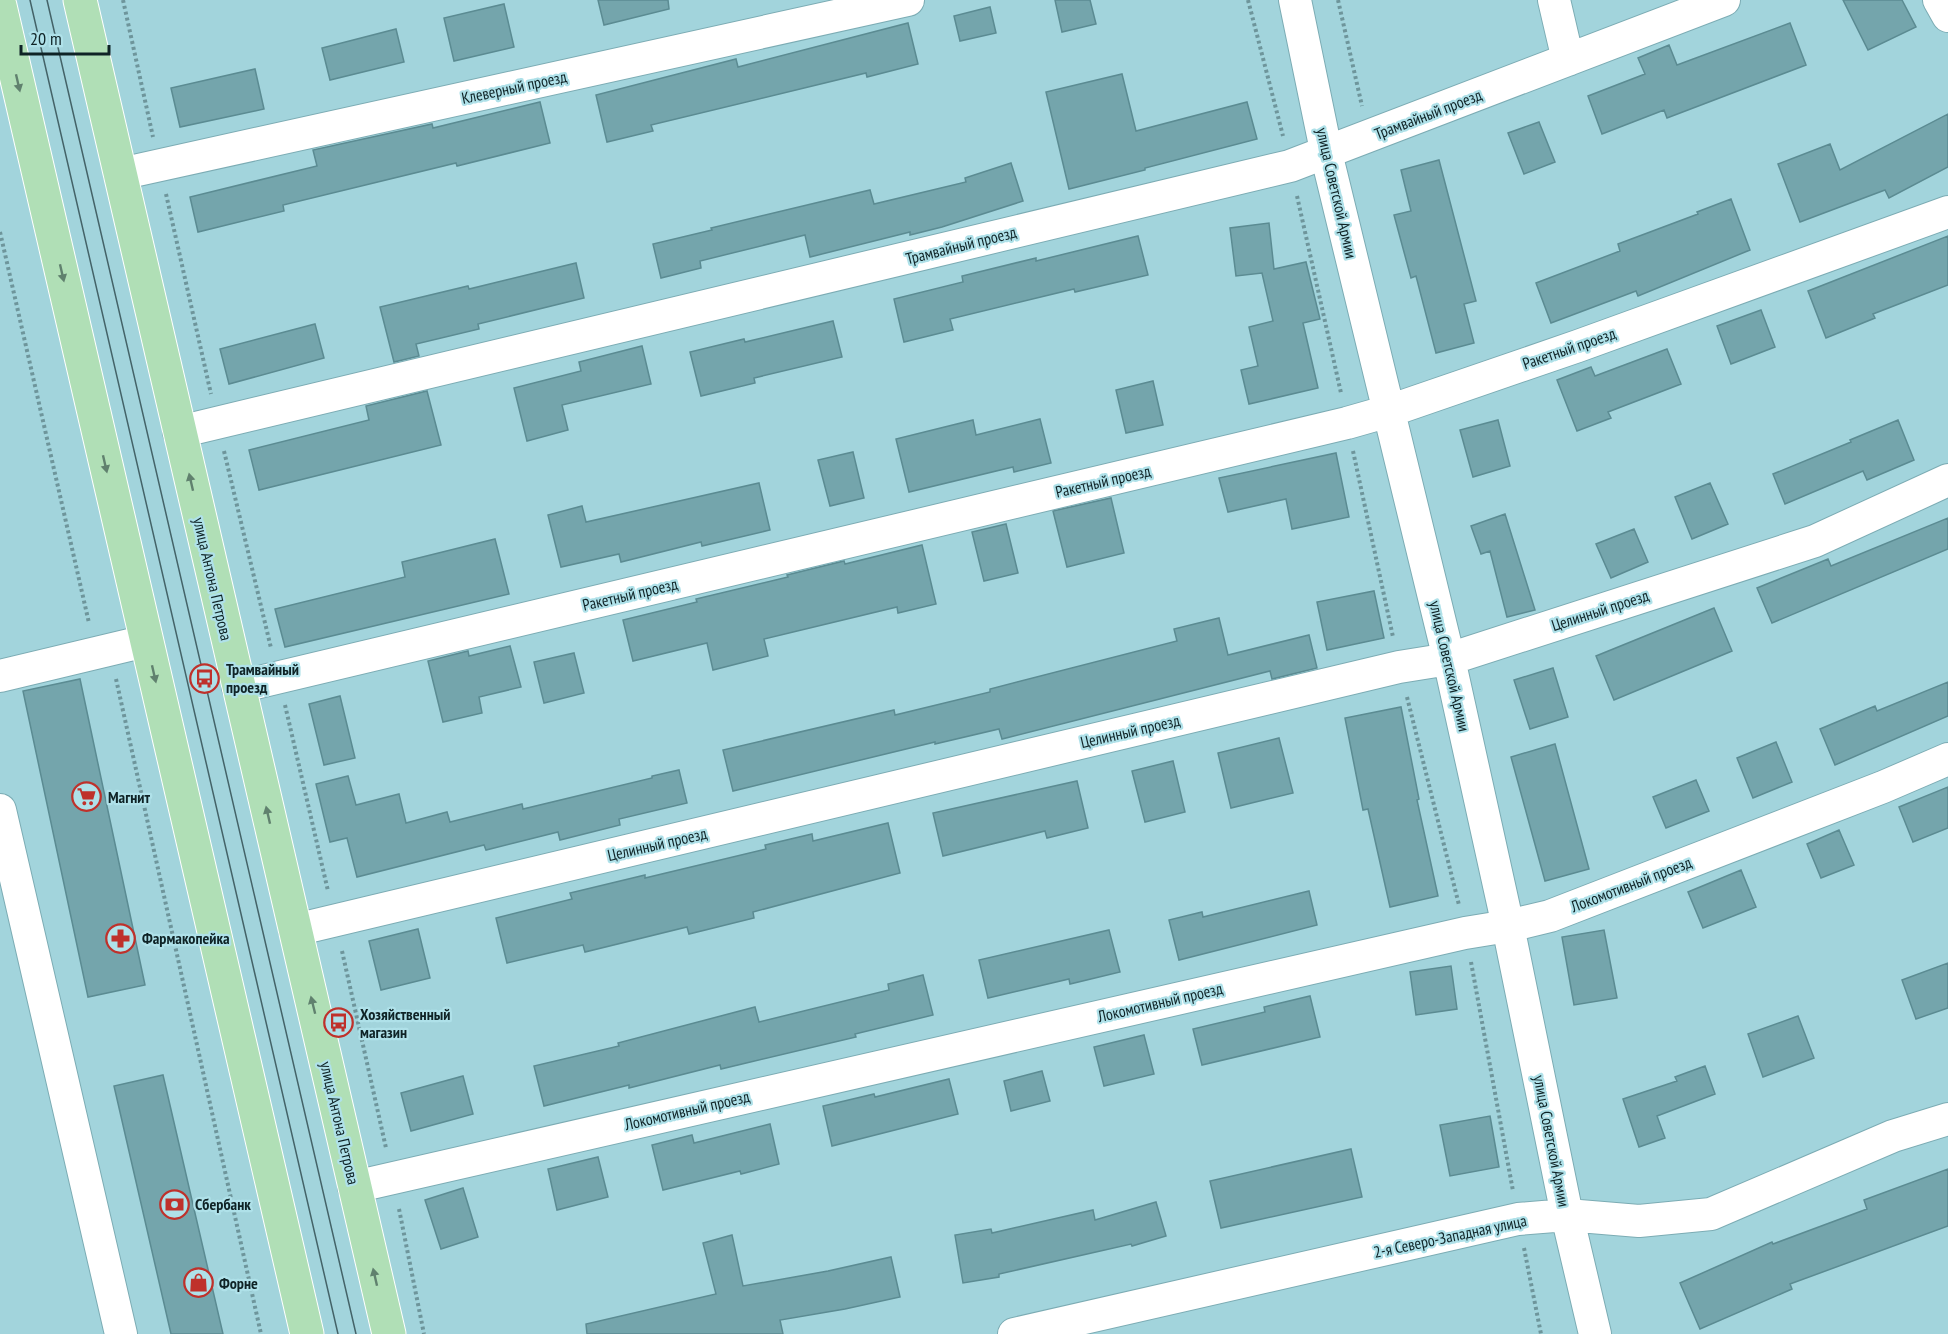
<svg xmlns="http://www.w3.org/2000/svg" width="1948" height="1334" font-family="'PT Sans Narrow',sans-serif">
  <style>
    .building { fill: #74a5ac; stroke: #5b8b92; stroke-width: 1.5 }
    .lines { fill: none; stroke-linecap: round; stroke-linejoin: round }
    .minor-casing { stroke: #7cacb4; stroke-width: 34 }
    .major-casing { stroke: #fff; stroke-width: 35 }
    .path { stroke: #6e959b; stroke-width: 4; stroke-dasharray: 3 3; stroke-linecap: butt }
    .minor { stroke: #fff; stroke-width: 32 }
    .major { stroke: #b0dfb6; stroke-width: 33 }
    .tram { stroke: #446368; stroke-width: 1.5 }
    .oneway { fill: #60816e }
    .labels { text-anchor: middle; stroke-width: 4.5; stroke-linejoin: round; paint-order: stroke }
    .street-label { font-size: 16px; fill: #0f2326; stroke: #afe1e9 }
    .poi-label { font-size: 16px; font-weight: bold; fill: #0f2326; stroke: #afe1e9; text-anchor: start }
  </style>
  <rect width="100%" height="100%" fill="#a2d4dc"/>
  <!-- building -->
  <path class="building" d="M598 0H668L669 9 604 25Z
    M1055 0H1090L1096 24 1062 32Z
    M1843 0H1902L1916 27 1868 50Z
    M504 4 514 47 454 61 444 18Z
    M990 7 996 33 960 41 954 16Z
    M908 23 918 64 867 77 866 73 651 125 653 131 607 142 596 95 736 59 738 67Z
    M1790 23 1806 65 1667 118 1664 110 1602 134 1588 96 1645 74 1638 58 1669 45 1677 65Z
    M396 29 404 62 330 80 322 48Z
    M255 69 264 109 180 127 171 88Z
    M1122 74 1136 131 1247 102 1257 139 1145 168V170L1069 189 1046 92Z
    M540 102 550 143 457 166 456 163 283 205 284 211 198 232 190 197 317 166 313 150 432 124 433 128Z
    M1948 114V167L1889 198 1885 190 1800 222 1778 164 1830 144 1840 170Z
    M1539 122 1555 162 1524 174 1508 133Z
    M1439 160 1476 301 1464 304 1474 343 1436 353 1416 276 1411 278 1394 215 1411 211 1401 170Z
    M1011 163 1023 201 942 227 910 235V232L810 257 805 235 700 261 701 268 661 278 653 244 712 230 711 228 870 190 874 204 966 182 965 178Z
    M1731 199 1750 250 1638 296 1636 291 1551 323 1536 283 1620 251 1618 244 1698 214 1697 212Z
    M1269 223 1274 269 1306 262 1320 319 1303 323 1318 388 1249 404 1241 370 1258 366 1249 327 1273 321 1262 273 1236 276 1230 228Z
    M1138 236 1148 275 1075 292 1074 289 950 319 953 330 904 342 894 299 963 282 962 276 1036 258V261Z
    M1948 236V285L1873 314 1875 318 1826 338 1808 291Z
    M576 263 584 298 478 324 479 329 416 344 419 356 394 362 380 307 468 286 469 289Z
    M1761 310 1775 347 1731 364 1717 326Z
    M833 321 842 357 754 378 755 383 701 396 690 352 744 339 745 342Z
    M315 324 324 358 229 384 220 349Z
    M642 346 651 384 562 405 568 430 527 441 514 388 581 371 579 362Z
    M1667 349 1681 384 1608 412 1611 418 1577 431 1557 380 1591 367 1595 376Z
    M1153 381 1163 425 1126 433 1116 390Z
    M427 391 441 445 259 490 249 450 369 420 366 406Z
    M1040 419 1051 463 1014 472 1013 467 909 492 896 439 973 420 976 435Z
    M1498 420 1510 466 1473 477 1460 430Z
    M1898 420 1914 460 1867 480 1863 471 1785 504 1773 474 1851 442 1850 440Z
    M853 452 864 498 830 506 818 460Z
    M1336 453 1349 517 1292 529 1286 499 1228 512 1219 478Z
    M759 483 770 530 702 546 701 542 621 562 619 554 561 567 548 515 582 506 586 522Z
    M1710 483 1728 524 1692 539 1675 497Z
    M1111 498 1124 553 1067 567 1053 511Z
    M1505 514 1535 610 1507 617 1490 551 1481 554 1471 526Z
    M1948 518V549L1772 623 1757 588 1828 559 1831 566Z
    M1006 524 1018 573 984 581 972 532Z
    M1634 529 1648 562 1611 578 1596 544Z
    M495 539 509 594 285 647 275 609 405 577 402 562Z
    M922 545 936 604 898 613 897 607 764 639 768 656 713 670 707 643 633 661 623 620 697 602 696 599 788 577 787 575 844 561 845 564Z
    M1374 591 1384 638 1327 650 1317 602Z
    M1714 608 1732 651 1614 700 1596 656Z
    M1219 618 1228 655 1309 635 1317 668 1272 679 1270 671 1002 739 999 729 935 744V742L733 791 723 750 894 710 895 715 990 692V689L1177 641 1174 629Z
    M510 646 521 687 479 697 482 713 443 722 428 661 468 651 469 656Z
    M574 653 584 693 544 703 534 662Z
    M1553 668 1568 717 1530 729 1514 680Z
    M80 679 145 985 88 997 23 691Z
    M1948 682V716L1835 765 1820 729 1875 706 1877 711Z
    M340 696 355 758 324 765 309 704Z
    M1401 707 1419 799 1417 800 1438 896 1390 907 1368 809 1363 810 1345 718Z
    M1279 738 1293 793 1231 808 1218 753Z
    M1776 742 1792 782 1753 798 1737 758Z
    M1555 744 1589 869 1545 881 1511 757Z
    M1173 761 1185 812 1145 822 1132 771Z
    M679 770 687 803 619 819 620 825 560 840 558 832 486 850 484 845 357 877 347 838 330 842 316 784 348 776 356 805 399 794 406 823 447 812 450 822 522 804 523 809 652 778V776Z
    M1696 780 1709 811 1666 828 1653 797Z
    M1077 781 1088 828 1047 838 1045 831 943 856 933 813Z
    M1948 787V828L1913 842 1899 807Z
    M888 823 900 873 753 912 754 918 689 934 687 927 585 952 583 945 507 963 496 918 572 899 570 893 645 875V878L766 849 765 845 812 834 813 841Z
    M1839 830 1854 865 1821 878 1807 844Z
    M1741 870 1756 907 1703 928 1688 892Z
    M1309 891 1317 925 1179 960 1169 920 1202 912 1203 917Z
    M418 929 430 978 381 990 369 941Z
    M1109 930 1120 972 1070 984 1069 979 988 998 979 960Z
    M1604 930 1617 998 1574 1005 1562 937Z
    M1948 963V1008L1916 1019 1902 980Z
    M1451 966 1457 1009 1416 1015 1410 972Z
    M923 975 933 1015 855 1034 856 1037 721 1069 720 1065 629 1088V1085L544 1106 534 1066 619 1046 618 1043 755 1007 759 1022 889 990 888 984Z
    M1310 996 1320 1037 1202 1065 1193 1029 1265 1012 1264 1007Z
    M1798 1016 1814 1058 1763 1077 1748 1034Z
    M1144 1035 1154 1074 1104 1086 1094 1047Z
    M1705 1066 1715 1094 1657 1116 1665 1138 1639 1147 1623 1099 1677 1081 1675 1077Z
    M1042 1071 1050 1101 1011 1111 1004 1081Z
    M163 1075 223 1334H171L114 1086Z
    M463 1076 473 1114 411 1131 401 1093Z
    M949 1079 958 1114 832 1146 823 1106 874 1094 875 1097Z
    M1490 1116 1499 1167 1450 1176 1440 1125Z
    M770 1124 779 1164 741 1174 740 1171 663 1190 652 1145 692 1135 694 1143Z
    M1351 1149 1362 1197 1221 1228 1210 1181Z
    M598 1157 608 1197 557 1210 548 1169Z
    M1948 1169V1226L1790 1284 1792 1289 1700 1329 1680 1283 1772 1242 1773 1244 1867 1209 1864 1200Z
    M463 1188 478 1237 441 1249 425 1200Z
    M1156 1202 1166 1236 1132 1246 1131 1244 999 1274V1277L963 1283 955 1235 991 1229 992 1233 1093 1210 1095 1220Z
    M732 1235 743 1286 828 1271 891 1257 900 1297 845 1309 780 1320 783 1334H587L586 1324 716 1294 703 1243Z"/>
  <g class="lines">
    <defs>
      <path id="minor" d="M1295 0 1329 165 1449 659 1508 926 1567 1215 1595 1334
        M1554 0 1568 60
        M1939 0 1948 16
        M120 174 908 0
        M179 432 1290 166 1724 0
        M0 676 146 641
        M238 687 1347 423 1389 411 1578 346 1948 212
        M0 810 121 1334
        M295 930 1399 667 1449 659 1815 541 1948 480
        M354 1187 1465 933 1508 926 1550 916 1883 787 1948 759
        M1014 1334 1518 1219 1567 1215 1639 1221 1711 1214 1893 1136 1948 1119"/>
      <path id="major" d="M80 0 389 1334
        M0 6 307 1334"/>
    </defs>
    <!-- minor casing -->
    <use href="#minor" class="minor-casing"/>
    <!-- major casing -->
    <use href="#major" class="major-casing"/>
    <!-- path -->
    <path class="path" d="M123 0 153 137
      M1248 0 1283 136
      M1338 0 1362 106
      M166 194 211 394
      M1297 196 1341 393
      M0 232 89 623
      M224 451 271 648
      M1353 451 1393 637
      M116 679 261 1334
      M1407 697 1459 905
      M285 705 328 891
      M342 951 386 1148
      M1471 962 1513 1191
      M399 1209 424 1334
      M1524 1248 1541 1334"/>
    <!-- minor -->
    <use href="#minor" class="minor"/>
    <!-- major -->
    <use href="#major" class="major"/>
    <!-- tram -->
    <path class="tram" d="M30 0 338 1334
      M47 0 356 1334"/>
  </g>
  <!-- one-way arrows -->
  <defs><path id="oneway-solid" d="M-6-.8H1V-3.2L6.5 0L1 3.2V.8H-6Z" transform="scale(1.5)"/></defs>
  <g class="oneway">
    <use href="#oneway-solid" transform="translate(18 83) rotate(77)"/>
    <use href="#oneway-solid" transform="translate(62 273) rotate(77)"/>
    <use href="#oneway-solid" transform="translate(105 464) rotate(77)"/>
    <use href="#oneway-solid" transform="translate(191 482) rotate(-103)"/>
    <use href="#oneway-solid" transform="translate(154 674) rotate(77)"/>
    <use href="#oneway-solid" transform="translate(268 815) rotate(-103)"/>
    <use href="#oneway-solid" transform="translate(313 1005) rotate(-104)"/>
    <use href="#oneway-solid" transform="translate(375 1277) rotate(-103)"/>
  </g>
  <!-- icons -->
  <defs>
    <symbol id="bus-ring" viewBox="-11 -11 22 22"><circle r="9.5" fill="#afe1e9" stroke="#bf312b" stroke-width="1.5"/><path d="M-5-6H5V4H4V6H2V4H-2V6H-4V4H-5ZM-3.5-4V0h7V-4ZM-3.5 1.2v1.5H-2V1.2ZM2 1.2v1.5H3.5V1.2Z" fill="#bf312b"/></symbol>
    <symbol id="supermarket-ring" viewBox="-11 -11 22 22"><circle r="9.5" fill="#afe1e9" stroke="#bf312b" stroke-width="1.5"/><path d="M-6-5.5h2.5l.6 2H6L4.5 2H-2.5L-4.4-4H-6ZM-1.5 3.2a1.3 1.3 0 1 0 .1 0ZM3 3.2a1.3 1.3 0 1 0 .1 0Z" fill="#bf312b"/></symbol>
    <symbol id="pharmacy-ring" viewBox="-11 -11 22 22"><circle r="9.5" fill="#afe1e9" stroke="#bf312b" stroke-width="1.5"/><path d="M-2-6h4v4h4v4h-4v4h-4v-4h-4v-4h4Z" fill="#bf312b"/></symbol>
    <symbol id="bank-ring" viewBox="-11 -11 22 22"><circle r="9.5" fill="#afe1e9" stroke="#bf312b" stroke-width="1.5"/><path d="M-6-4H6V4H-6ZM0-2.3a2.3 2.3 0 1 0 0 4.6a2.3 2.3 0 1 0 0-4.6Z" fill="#bf312b"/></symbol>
    <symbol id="shop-ring" viewBox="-11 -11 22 22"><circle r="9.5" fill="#afe1e9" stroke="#bf312b" stroke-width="1.5"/><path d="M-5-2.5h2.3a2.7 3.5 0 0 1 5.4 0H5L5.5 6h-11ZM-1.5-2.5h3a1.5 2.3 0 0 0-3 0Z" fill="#bf312b"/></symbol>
  </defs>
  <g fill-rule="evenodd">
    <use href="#bus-ring" x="188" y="662" width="33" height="33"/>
    <use href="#supermarket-ring" x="70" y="780" width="33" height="33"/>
    <use href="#pharmacy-ring" x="104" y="922" width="33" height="33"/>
    <use href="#bus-ring" x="322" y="1006" width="33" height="33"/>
    <use href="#bank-ring" x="158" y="1188" width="33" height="33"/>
    <use href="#shop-ring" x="182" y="1266" width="33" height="33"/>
  </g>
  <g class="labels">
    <!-- street labels -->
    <g class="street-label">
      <text transform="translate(514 87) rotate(-12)" y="6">Клеверный проезд</text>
      <text transform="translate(1428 114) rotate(-21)" y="6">Трамвайный проезд</text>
      <text transform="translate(1337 193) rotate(77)" y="6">улица Советской Армии</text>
      <text transform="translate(961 245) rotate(-14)" y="6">Трамвайный проезд</text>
      <text transform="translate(1569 348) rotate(-19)" y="6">Ракетный проезд</text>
      <text transform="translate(1103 481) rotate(-13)" y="6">Ракетный проезд</text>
      <text transform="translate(213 579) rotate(77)" y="6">улица Антона Петрова</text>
      <text transform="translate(630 594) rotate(-13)" y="6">Ракетный проезд</text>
      <text transform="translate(1600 610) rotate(-18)" y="6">Целинный проезд</text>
      <text transform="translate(1450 666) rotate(77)" y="6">улица Советской Армии</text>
      <text transform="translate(1130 731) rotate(-13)" y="6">Целинный проезд</text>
      <text transform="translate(657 844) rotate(-13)" y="6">Целинный проезд</text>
      <text transform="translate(1631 884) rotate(-21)" y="6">Локомотивный проезд</text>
      <text transform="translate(1160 1002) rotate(-13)" y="6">Локомотивный проезд</text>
      <text transform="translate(687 1110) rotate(-13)" y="6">Локомотивный проезд</text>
      <text transform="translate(340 1123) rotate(77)" y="6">улица Антона Петрова</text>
      <text transform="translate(1552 1141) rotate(79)" y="6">улица Советской Армии</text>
      <text transform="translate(1450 1236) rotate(-12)" y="6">2-я Северо-Западная улица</text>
    </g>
    <!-- poi labels -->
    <g class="poi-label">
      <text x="226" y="675">Трамвайный<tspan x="226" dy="18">проезд</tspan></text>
      <text x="108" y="803">Магнит</text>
      <text x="142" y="944">Фармакопейка</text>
      <text x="360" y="1020">Хозяйственный<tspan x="360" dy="18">магазин</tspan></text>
      <text x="195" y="1210">Сбербанк</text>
      <text x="219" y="1289">Форне</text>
    </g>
  </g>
  <!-- scale -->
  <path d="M21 45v9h88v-9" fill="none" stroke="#0f2326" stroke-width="3"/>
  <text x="30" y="45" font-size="18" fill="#0f2326" stroke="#afe1e9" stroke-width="4.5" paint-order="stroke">20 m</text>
</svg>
